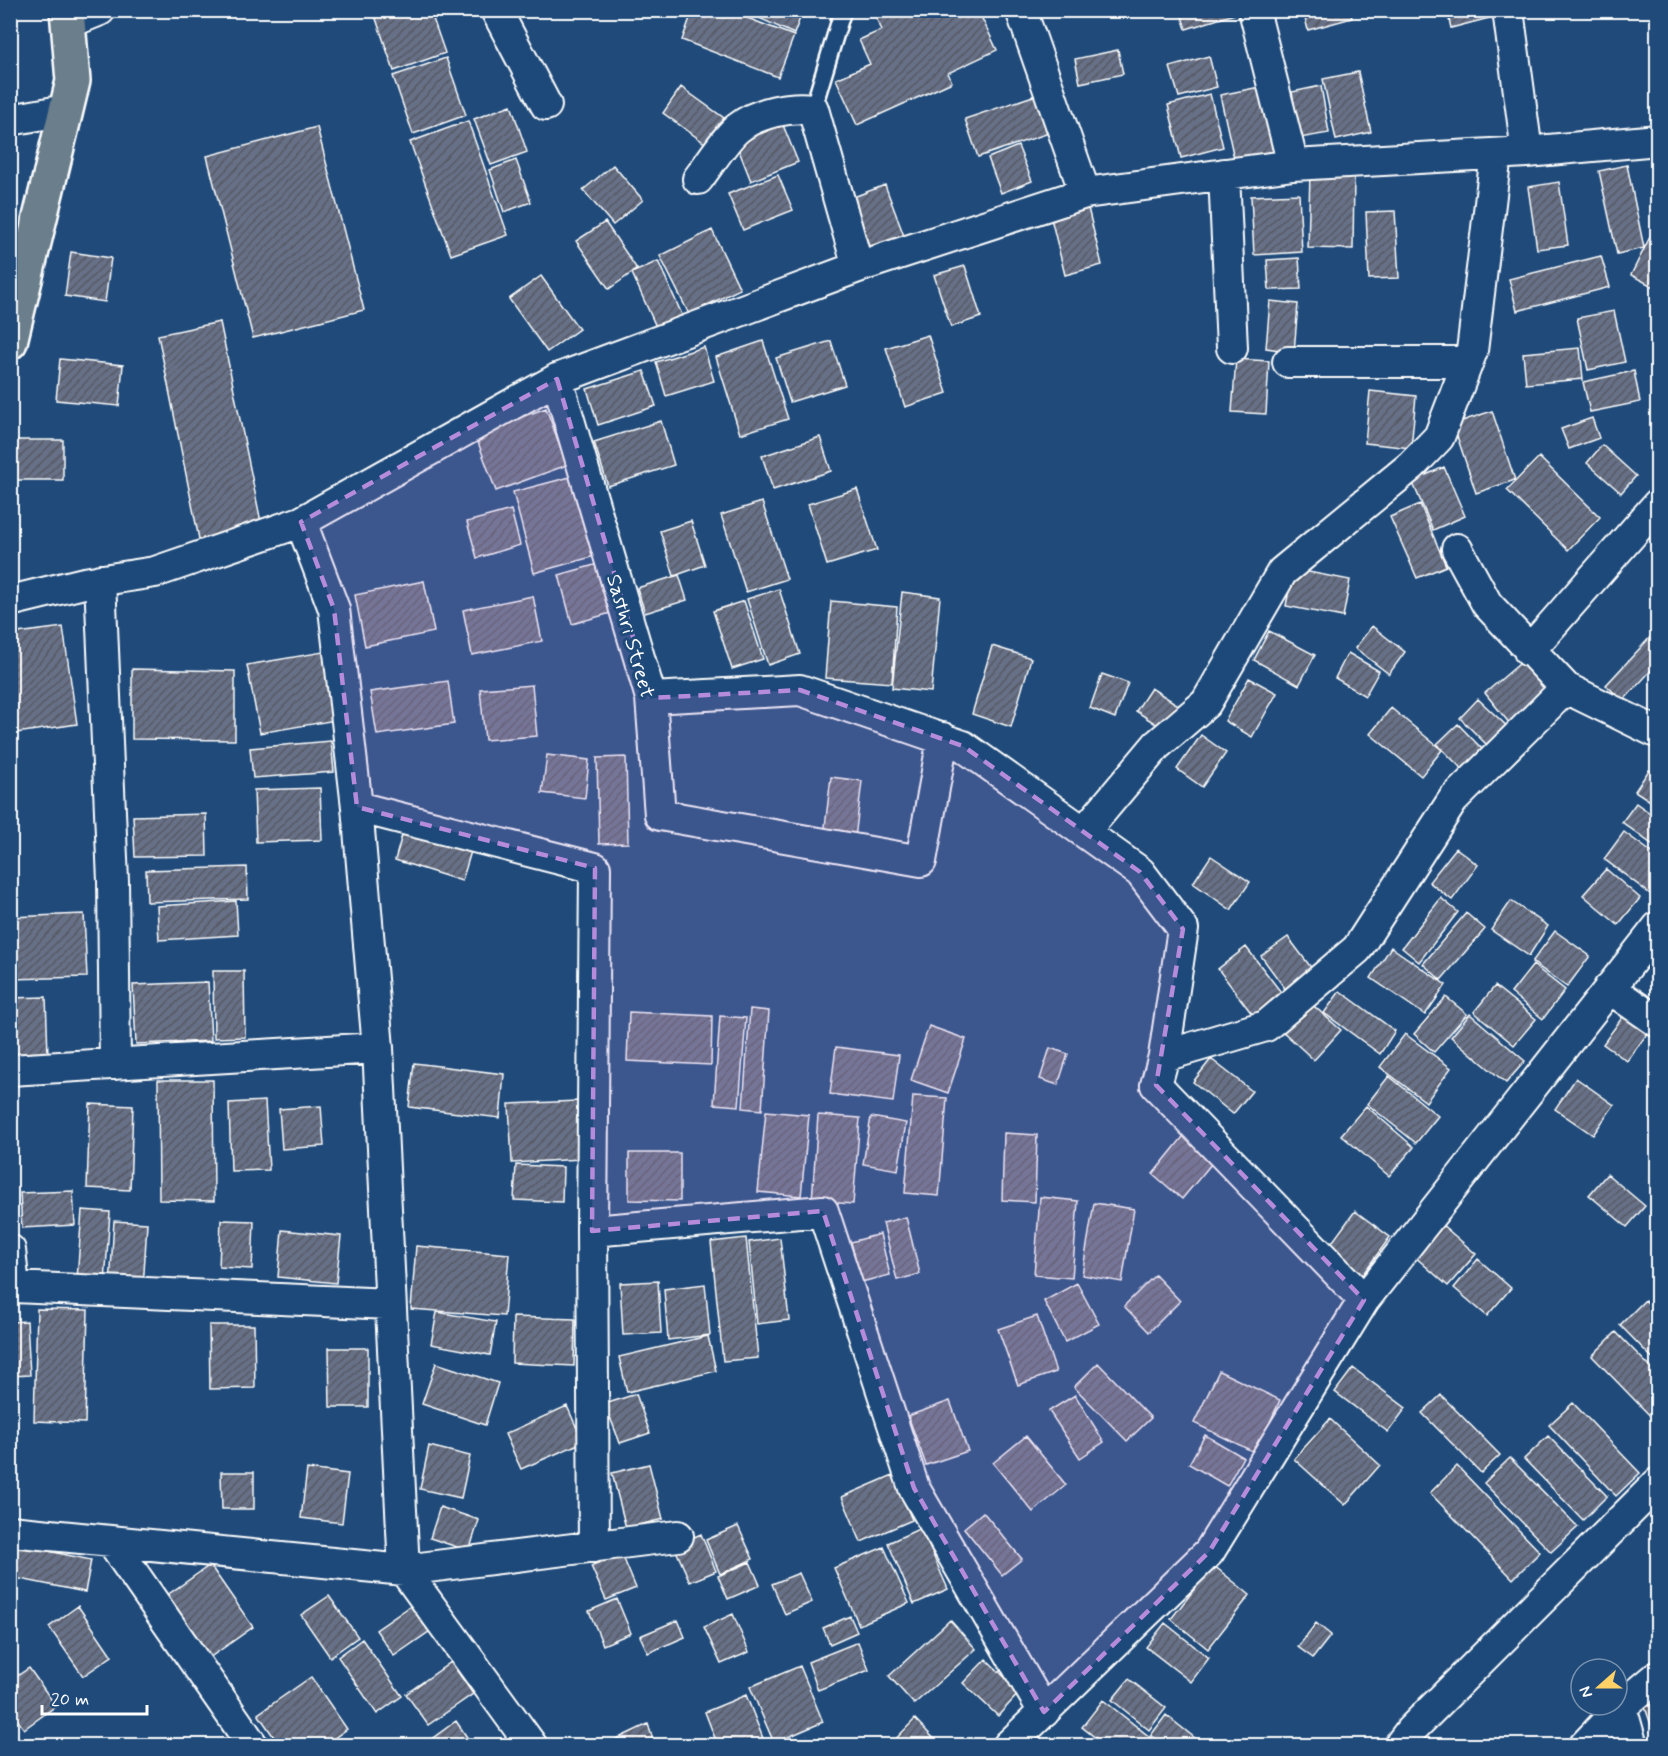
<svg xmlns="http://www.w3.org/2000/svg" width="1668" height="1756" font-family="Mynerve,sans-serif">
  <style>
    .building { fill: url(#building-hatch); stroke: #fff; stroke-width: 1.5 }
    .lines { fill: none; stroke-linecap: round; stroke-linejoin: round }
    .lane-casing { stroke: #fff; stroke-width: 20 }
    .street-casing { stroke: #fff; stroke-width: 34 }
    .primary-casing { stroke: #fff; stroke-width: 38 }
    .lane { stroke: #1f4a7a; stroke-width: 15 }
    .street { stroke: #1f4a7a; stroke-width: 30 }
    .primary { stroke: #6b7e8b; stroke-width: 33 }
    .marked { fill: #b68bdc; fill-opacity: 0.2; stroke: #b68bdc; stroke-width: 4.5; stroke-dasharray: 12 8; stroke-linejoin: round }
    .labels { text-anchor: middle; stroke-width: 6; stroke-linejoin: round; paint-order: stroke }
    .street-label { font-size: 21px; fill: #fff; stroke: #1f4a7a }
  </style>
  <defs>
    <pattern id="building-hatch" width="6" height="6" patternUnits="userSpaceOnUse" patternTransform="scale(1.5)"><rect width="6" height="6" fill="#667086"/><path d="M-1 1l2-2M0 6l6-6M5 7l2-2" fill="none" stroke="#565a63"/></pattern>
  </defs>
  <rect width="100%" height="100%" fill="#1f4a7a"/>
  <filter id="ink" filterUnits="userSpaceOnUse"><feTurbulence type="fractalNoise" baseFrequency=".0167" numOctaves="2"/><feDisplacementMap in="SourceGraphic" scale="12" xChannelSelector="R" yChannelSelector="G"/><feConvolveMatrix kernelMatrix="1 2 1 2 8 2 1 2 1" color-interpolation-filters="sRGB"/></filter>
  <g filter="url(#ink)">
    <!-- building -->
    <path class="building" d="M373 10H430L445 53 394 71Z
      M693 10H727L794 36 778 77 682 40Z
      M742 10H803L794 34Z
      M872 10H982L979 12 997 50 948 73 952 82 857 125 836 79 870 64 859 40 882 30Z
      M1180 10H1237L1238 13 1186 29Z
      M1303 10H1350L1352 18 1308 30Z
      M1447 10H1495L1497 16 1451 28Z
      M1118 50 1123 74 1080 83 1075 59Z
      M1209 56 1217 87 1179 97 1170 67Z
      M446 58 466 115 413 134 393 76Z
      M1358 72 1371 132 1336 140 1323 79Z
      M1321 86 1329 133 1300 138 1292 92Z
      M681 87 724 118 706 144 663 113Z
      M1260 87 1274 156 1235 163 1220 95Z
      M1039 94 1052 132 978 157 965 119Z
      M1210 94 1223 147 1181 158 1168 105Z
      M511 105 527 152 491 165 474 119Z
      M468 121 508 235 451 255 410 142Z
      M783 125 798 162 751 181 736 143Z
      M317 127 364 310 253 338 207 156Z
      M1018 146 1032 181 1001 193 988 158Z
      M516 160 531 202 504 212 490 170Z
      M613 165 643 200 613 225 583 190Z
      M1627 165 1644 248 1617 254 1599 171Z
      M1310 173 1354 175 1353 249 1308 248Z
      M778 175 793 210 743 230 728 194Z
      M1559 182 1568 245 1537 249 1528 187Z
      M885 185 907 244 872 256 851 198Z
      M1299 194 1302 252 1254 255 1251 196Z
      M1088 208 1102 265 1065 275 1051 218Z
      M1395 211 1399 278 1369 279 1366 212Z
      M605 222 637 269 609 289 576 241Z
      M1657 223H1658V289L1631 275Z
      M712 230 740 289 689 314 660 256Z
      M71 252 111 258 105 302 65 296Z
      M1601 256 1610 287 1517 311 1509 279Z
      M1299 258 1301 289 1269 290 1267 260Z
      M658 261 683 317 657 329 632 273Z
      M965 266 981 317 951 327 934 275Z
      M541 276 579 329 547 352 509 299Z
      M1270 301 1298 304 1294 352 1266 348Z
      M1614 311 1625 362 1588 370 1577 318Z
      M220 322 262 527 199 539 158 335Z
      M928 335 947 393 905 407 886 348Z
      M763 341 788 419 740 434 716 357Z
      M831 341 845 385 790 402 776 358Z
      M704 347 714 381 666 396 656 362Z
      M1580 348 1583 379 1526 384 1523 353Z
      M60 359 123 365 119 406 56 400Z
      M1236 359 1269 361 1266 414 1232 412Z
      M644 371 656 406 598 425 587 389Z
      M1634 371 1640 402 1590 412 1583 382Z
      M1370 391 1416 396 1411 448 1365 443Z
      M546 408 567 465 496 491 475 434Z
      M1492 411 1515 480 1476 493 1453 424Z
      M1592 418 1599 438 1569 449 1561 429Z
      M661 421 674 465 608 486 594 442Z
      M820 437 831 471 773 490 762 456Z
      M15 440H63V480H15Z
      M1602 445 1636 476 1621 493 1587 463Z
      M1539 457 1600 517 1568 550 1507 490Z
      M1444 467 1465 516 1433 530 1412 481Z
      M574 476 595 556 534 573 513 492Z
      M857 489 877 550 827 565 808 504Z
      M762 502 787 579 746 592 721 515Z
      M1420 504 1446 566 1417 578 1390 517Z
      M511 510 520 545 477 558 467 522Z
      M691 521 705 565 674 576 660 531Z
      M605 562 618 611 572 624 559 575Z
      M1293 569 1350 580 1343 617 1286 606Z
      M679 575 687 600 645 613 637 588Z
      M424 581 434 632 365 646 355 595Z
      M779 589 800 654 768 665 747 599Z
      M902 592 940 597 931 692 892 688Z
      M533 596 542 641 472 655 463 610Z
      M744 601 763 659 732 669 713 611Z
      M831 601 897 607 892 683 825 678Z
      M1372 626 1405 652 1389 674 1355 648Z
      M63 627 77 724 10 734V634Z
      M1269 631 1315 655 1299 685 1254 660Z
      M1654 633 1658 637V663L1623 701 1606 685Z
      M992 646 1031 658 1011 727 972 714Z
      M329 651 342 719 260 733 247 665Z
      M1348 653 1379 671 1365 696 1335 678Z
      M1525 659 1551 690 1510 724 1485 693Z
      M132 669 235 671V740L132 739Z
      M1102 674 1128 683 1115 718 1090 708Z
      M1249 678 1277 693 1252 737 1225 721Z
      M448 681 454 724 377 735 370 692Z
      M532 685 537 736 485 740 480 689Z
      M1151 688 1183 708 1168 732 1136 711Z
      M1478 699 1510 729 1491 749 1460 718Z
      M1391 708 1442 750 1421 776 1370 734Z
      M1458 724 1484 751 1464 771 1437 744Z
      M1201 735 1226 753 1202 787 1177 769Z
      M331 741 334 772 253 778 250 748Z
      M547 755 589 760 585 798 542 793Z
      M626 757 628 843 599 844 597 758Z
      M1649 770 1658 776V806L1635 791Z
      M831 777 862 781 855 838 824 835Z
      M320 788 322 840 256 842 254 790Z
      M1636 803 1658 819V849L1622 822Z
      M206 814 207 856 135 857 133 816Z
      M404 828 472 848 462 881 395 860Z
      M1624 832 1658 857 1657 899 1604 859Z
      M1456 848 1478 865 1452 900 1429 882Z
      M1211 856 1250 882 1231 910 1193 883Z
      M247 867 248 899 147 902 146 870Z
      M1606 869 1640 898 1618 925 1583 895Z
      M1441 898 1458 912 1419 962 1402 948Z
      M236 901 238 935 159 940 157 906Z
      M1511 901 1548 926 1529 956 1491 930Z
      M1466 913 1485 929 1441 980 1423 964Z
      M84 914 87 977 10 979V917Z
      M1555 931 1590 956 1567 987 1532 962Z
      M1288 937 1316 974 1289 994 1261 956Z
      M1246 947 1284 996 1255 1018 1218 969Z
      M1391 947 1446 985 1425 1015 1371 978Z
      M1533 965 1565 990 1543 1019 1511 993Z
      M213 971H244L245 1037 214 1038Z
      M208 982 211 1041 136 1044 133 985Z
      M1495 986 1536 1019 1514 1045 1474 1012Z
      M1340 991 1395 1031 1380 1054 1324 1013Z
      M46 997 48 1055 10 1057V998Z
      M1446 997 1467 1014 1434 1052 1414 1034Z
      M1307 1000 1341 1030 1314 1060 1280 1029Z
      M1629 1008 1653 1026 1627 1061 1603 1044Z
      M750 1009 769 1011 762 1110 743 1108Z
      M629 1012 712 1016 711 1065 627 1061Z
      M1470 1014 1525 1061 1506 1083 1451 1037Z
      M720 1016 746 1018 739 1106 714 1104Z
      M929 1026 966 1039 948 1093 911 1080Z
      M1405 1034 1451 1068 1426 1102 1380 1067Z
      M836 1047 899 1055 893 1102 830 1094Z
      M1050 1048 1068 1054 1058 1085 1040 1079Z
      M1211 1059 1252 1091 1233 1114 1193 1082Z
      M414 1063 504 1074 500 1118 409 1107Z
      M1389 1076 1438 1116 1416 1143 1367 1104Z
      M1576 1078 1614 1105 1593 1135 1555 1109Z
      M158 1080H213L214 1201 159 1200Z
      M913 1096 947 1098 939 1196 905 1193Z
      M265 1101 269 1170 231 1171 229 1103Z
      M578 1101 581 1159 512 1163 509 1104Z
      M90 1104 133 1106 130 1190 87 1188Z
      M321 1106 324 1146 282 1149 279 1109Z
      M1366 1106 1414 1147 1389 1176 1341 1135Z
      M766 1111 809 1115 801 1196 758 1192Z
      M818 1115 860 1118 853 1204 812 1201Z
      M871 1117 906 1123 898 1170 863 1164Z
      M1187 1132 1217 1157 1182 1199 1153 1174Z
      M1004 1133 1037 1135 1035 1202 1002 1200Z
      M629 1153H680V1201L629 1200Z
      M516 1165 563 1167 562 1202 514 1200Z
      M1607 1174 1645 1206 1627 1227 1589 1195Z
      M73 1191 75 1225 22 1228 20 1193Z
      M1040 1197 1078 1201 1072 1278 1034 1275Z
      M1094 1203 1134 1209 1122 1282 1082 1275Z
      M82 1210 110 1212 105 1282 77 1280Z
      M1355 1211 1390 1237 1360 1278 1325 1252Z
      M906 1217 920 1274 897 1280 883 1223Z
      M221 1220 254 1221 252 1269 219 1267Z
      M114 1221 147 1223 143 1289 110 1286Z
      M1440 1223 1476 1254 1448 1286 1413 1255Z
      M282 1230 341 1236 336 1283 278 1277Z
      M880 1234 890 1275 861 1282 851 1242Z
      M746 1238 758 1358 723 1361 711 1242Z
      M780 1238 789 1320 757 1324 749 1242Z
      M416 1246 509 1254 504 1316 411 1309Z
      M1478 1259 1511 1288 1487 1316 1454 1288Z
      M1155 1275 1180 1301 1149 1332 1124 1306Z
      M658 1281 661 1333 623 1335 620 1283Z
      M1077 1283 1099 1324 1065 1342 1044 1301Z
      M705 1284 710 1335 668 1340 664 1289Z
      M1645 1300 1658 1313V1364L1620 1325Z
      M37 1309 88 1310 85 1423 34 1421Z
      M437 1312 496 1322 490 1355 431 1344Z
      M1037 1316 1056 1372 1018 1385 998 1329Z
      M513 1317 575 1319 574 1366 512 1363Z
      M27 1321 30 1375 10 1376V1322Z
      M209 1325H254L255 1388 210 1389Z
      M1616 1332 1658 1375V1424L1592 1356Z
      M708 1336 716 1371 627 1392 619 1357Z
      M329 1348H368V1407H330Z
      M436 1363 498 1383 485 1425 422 1404Z
      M1098 1363 1151 1418 1127 1441 1074 1387Z
      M1353 1368 1406 1408 1388 1432 1335 1392Z
      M1219 1371 1280 1400 1256 1453 1194 1423Z
      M636 1394 650 1433 620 1443 605 1404Z
      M1075 1395 1104 1442 1080 1458 1049 1411Z
      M1441 1395 1500 1455 1481 1473 1422 1413Z
      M950 1401 968 1451 926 1465 908 1416Z
      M1573 1403 1640 1473 1616 1496 1549 1425Z
      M567 1406 583 1442 521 1469 505 1434Z
      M1330 1419 1380 1465 1345 1505 1294 1459Z
      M1205 1435 1243 1457 1227 1486 1189 1464Z
      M1026 1436 1066 1485 1033 1512 993 1463Z
      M1548 1436 1607 1496 1583 1520 1524 1459Z
      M429 1446 470 1456 461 1498 420 1489Z
      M1510 1458 1578 1527 1551 1552 1484 1483Z
      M649 1464 663 1519 626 1528 612 1473Z
      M1457 1466 1540 1552 1513 1579 1430 1493Z
      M307 1469 348 1474 342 1523 301 1518Z
      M221 1472H254V1509H222Z
      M893 1475 912 1520 861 1542 842 1497Z
      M440 1507 479 1520 469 1551 430 1538Z
      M983 1512 1022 1559 1002 1575 964 1528Z
      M738 1526 753 1559 720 1574 706 1540Z
      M921 1528 948 1589 914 1604 888 1543Z
      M701 1534 716 1571 690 1582 674 1546Z
      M10 1543 91 1560 85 1592 10 1577Z
      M884 1547 909 1603 859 1625 834 1568Z
      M621 1552 636 1588 606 1600 591 1566Z
      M750 1562 760 1585 728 1599 718 1576Z
      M210 1565 253 1627 209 1658 166 1596Z
      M1213 1565 1250 1595 1208 1649 1171 1619Z
      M799 1573 812 1602 785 1614 772 1584Z
      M329 1596 358 1637 330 1657 301 1615Z
      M617 1599 631 1633 603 1645 589 1611Z
      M415 1603 433 1629 394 1656 376 1630Z
      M78 1606 112 1656 83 1676 49 1627Z
      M733 1614 749 1652 721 1664 704 1627Z
      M850 1616 857 1632 830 1644 823 1628Z
      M678 1620 685 1637 648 1653 640 1636Z
      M950 1620 976 1649 914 1704 889 1676Z
      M1165 1623 1209 1658 1191 1682 1146 1647Z
      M1316 1623 1331 1635 1313 1658 1298 1647Z
      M362 1639 402 1696 377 1714 338 1657Z
      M858 1642 869 1670 818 1690 808 1662Z
      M986 1659 1020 1692 998 1716 963 1683Z
      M451 1662 473 1694 428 1725 406 1694Z
      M800 1666 823 1722 774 1743 750 1687Z
      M29 1668 56 1706 24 1729 10 1710V1681Z
      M311 1677 347 1729 323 1746H280L258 1714Z
      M1129 1679 1166 1708 1149 1730 1112 1700Z
      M746 1695 766 1746H718L705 1712Z
      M1658 1697V1744L1643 1702Z
      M1103 1700 1151 1738 1145 1746H1106L1082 1727Z
      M1166 1715 1205 1746H1165L1151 1735Z
      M915 1719 941 1746H889Z
      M456 1721 473 1746H428L426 1743Z
      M648 1724 655 1746H602Z
      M807 1736 811 1746H784Z"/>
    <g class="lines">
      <defs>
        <path id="lane" d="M813 109 843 10"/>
        <path id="street" d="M496 10 546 105
          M1021 10 1085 193
          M1254 10 1293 165
          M1508 10 1527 152
          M68 23 100 10
          M10 120 66 110
          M1224 174 1232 348
          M698 179C708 166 727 136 738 128 758 112 790 106 813 109L858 267
          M1288 362H1464L1472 351 1496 154
          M557 379 651 698 660 815 921 861 943 738
          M301 522 334 609 357 807 378 1048 404 1570 532 1746
          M100 580 113 881 115 1064
          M10 601 84 583 155 572 301 522 557 379 858 267 1085 193 1293 165 1527 152 1658 140
          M1529 651 1658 504
          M1566 688 1658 733
          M651 698 800 690 963 746 1140 872 1183 929 1164 1056 1156 1085 1364 1300
          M357 807 595 868 592 1231 594 1547
          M1084 832 1157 745 1206 703 1282 572 1411 466 1439 437 1472 351
          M1609 988 1658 1022
          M1164 1056 1266 1026 1357 949 1453 800 1566 688 1487 604 1457 549
          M10 1070 378 1048
          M592 1231 823 1211 914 1488 1044 1712
          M10 1250 14 1287 390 1304
          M10 1531 404 1570 678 1536
          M111 1541 253 1746
          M1621 1707 1632 1746
          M1008 1746 1209 1552 1364 1300 1658 927
          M1399 1746 1411 1730 1658 1483
          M1584 1746 1621 1707 1658 1676"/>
        <path id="primary" d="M10 342 73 81 67 10"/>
      </defs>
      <!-- lane casing -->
      <use href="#lane" class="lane-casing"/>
      <!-- street casing -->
      <use href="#street" class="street-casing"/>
      <!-- primary casing -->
      <use href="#primary" class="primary-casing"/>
      <!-- lane -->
      <use href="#lane" class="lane"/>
      <!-- street -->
      <use href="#street" class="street"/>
      <!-- primary -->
      <use href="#primary" class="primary"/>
    </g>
  </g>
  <!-- marked area -->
  <path class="marked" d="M557 379 651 698 800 690 963 746 1140 872 1183 929 1156 1085 1364 1300 1209 1552 1044 1712 914 1488 823 1211 592 1231 595 868 357 807 334 609 301 522Z"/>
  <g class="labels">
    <!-- street labels -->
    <g class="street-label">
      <text transform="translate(631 636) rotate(74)" y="7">Sasthri Street</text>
    </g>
  </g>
  <!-- margin -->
  <rect width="1668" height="1756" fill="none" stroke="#1f4a7a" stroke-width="36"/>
  <rect x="18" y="18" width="1632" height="1720" fill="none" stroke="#fff" stroke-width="2" filter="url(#ink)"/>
  <!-- north arrow -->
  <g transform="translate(1599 1687) rotate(249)"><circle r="28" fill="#1f4a7a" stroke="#7992af" stroke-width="1.5"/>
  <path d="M0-4.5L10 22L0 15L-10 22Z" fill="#ffd166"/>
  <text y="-9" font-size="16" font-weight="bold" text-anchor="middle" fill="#ffffff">N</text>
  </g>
  <!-- scale -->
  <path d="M42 1705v9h105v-9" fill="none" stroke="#ffffff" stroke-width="3"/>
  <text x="51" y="1705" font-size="18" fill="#ffffff" stroke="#1f4a7a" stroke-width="4.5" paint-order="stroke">20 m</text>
</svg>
